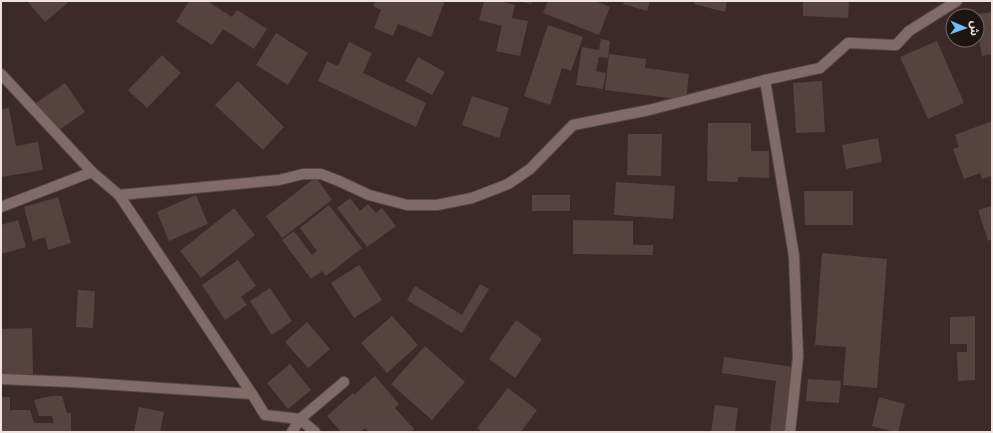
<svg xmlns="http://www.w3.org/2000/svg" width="993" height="433" font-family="'DM Sans','Noto Sans Arabic',sans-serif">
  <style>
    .building { fill: #564340 }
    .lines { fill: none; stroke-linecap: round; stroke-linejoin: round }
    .lane-casing { stroke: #584946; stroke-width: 12 }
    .street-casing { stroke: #584946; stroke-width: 12 }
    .lane { stroke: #806b68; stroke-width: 10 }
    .street { stroke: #806b68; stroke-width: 10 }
  </style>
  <rect width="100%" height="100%" fill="#3c2a28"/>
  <!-- building -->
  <path class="building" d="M27 1H70L45 22Z
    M189 1H207L232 17 237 10 267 29 254 49 223 29 212 45 176 22Z
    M375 1H445L431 37 398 24 393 36 374 28 381 10 373 6Z
    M484 1H499L515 5 512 18 528 21 520 56 496 51 502 26 479 20Z
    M519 1H532L531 4Z
    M548 1H595L610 7 599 35 543 13Z
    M624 1H650L647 11 623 4Z
    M695 1H727L725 12 694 4Z
    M803 1H849L848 18 803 16Z
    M992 12V54L982 56 977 26V16H973V15Z
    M548 25 583 37 571 71 562 68 550 105 524 96Z
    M276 33 308 53 288 85 256 65Z
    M601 39 610 41 608 58 599 57 596 71 606 73 603 89 576 85 582 47 599 50Z
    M937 41 964 103 928 119 900 57Z
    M349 42 372 53 363 73 426 103 416 127 318 81 327 61 338 66Z
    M609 54 646 59 645 68 689 74 686 100 605 90Z
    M162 55 181 73 147 108 128 90Z
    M418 57 445 72 432 95 405 81Z
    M238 81 284 127 263 150 215 105Z
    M822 81 825 132 796 133 793 83Z
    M65 83 85 112 56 132 36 103Z
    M472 96 509 108 499 138 462 125Z
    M9 108 16 146 38 142 43 170 1 177V109Z
    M992 121V176L982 179 980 173 964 179 953 149 959 147 955 135Z
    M708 123H751V151H769V178L738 177V182L707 181Z
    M628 134H662L661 176 627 175Z
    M878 138 882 162 846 169 842 145Z
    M316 177 332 200 282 238 266 216Z
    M616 182 675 186 673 219 614 215Z
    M804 191H853V225H805Z
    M196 195 208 224 169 241 157 212Z
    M532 195H570V211H532Z
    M58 197 71 243 48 250 45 237 33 241 24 207Z
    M350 198 360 211 368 204 376 213 382 208 396 226 367 247 337 208Z
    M329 205 362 248 326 276 322 271 311 279 282 240 294 231 312 255 317 251 300 228Z
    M992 206V239L988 241 978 210Z
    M234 208 255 235 201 278 180 251Z
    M18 220 26 247 1 254V225Z
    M573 220 633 221V245H653V255L573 254Z
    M822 253 887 259 877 388 843 385 846 347 815 345Z
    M238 260 256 286 241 297 247 305 225 320 202 285Z
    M359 265 382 300 354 318 331 283Z
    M480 284 489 289 462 333 407 300 415 286 462 315Z
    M270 288 292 321 272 335 250 301Z
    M78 290 95 291 93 328 76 327Z
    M392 316 418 345 387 373 361 343Z
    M975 316V380L958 381 957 352H967V344H950V317Z
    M516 320 542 339 515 378 489 359Z
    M307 322 330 349 308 368 285 342Z
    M32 328 33 374 1 375V329Z
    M425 346 465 382 432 420 391 384Z
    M724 357 794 367 785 432H770L776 381 722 373Z
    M290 364 311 390 288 409 267 383Z
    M375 376 399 404 395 408 414 429 411 432H368L365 428 360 432H341L327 416 353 393 354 395Z
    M808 379 841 381 839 403 806 401Z
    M508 388 537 410 521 432H482L477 428Z
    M51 396H62L67 413H71V432H1V397H10V410H30L34 423H54L52 416H39L34 400Z
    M879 397 905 404 898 432H895L872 426Z
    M715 405 738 408 735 432H711Z
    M139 407 164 412 160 432H140L134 431Z"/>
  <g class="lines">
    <defs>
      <path id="lane" d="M765 80 794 256 798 357 790 432
        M119 195 279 180 303 174H321L339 181 369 195 407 205H437L472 198 508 184 530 169 573 125 649 110 765 80 820 68 848 43 896 45 909 31 957 1
        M1 207 92 172
        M1 379 72 382 252 394
        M292 432 300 419 344 382"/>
      <path id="street" d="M1 74 92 172 119 195 252 394 265 415 300 419 315 432"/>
    </defs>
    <!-- lane casing -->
    <use href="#lane" class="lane-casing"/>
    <!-- street casing -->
    <use href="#street" class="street-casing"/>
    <!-- lane -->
    <use href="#lane" class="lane"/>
    <!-- street -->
    <use href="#street" class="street"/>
  </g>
  <!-- border -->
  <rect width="993" height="433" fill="none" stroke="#efe3e1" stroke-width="4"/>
  <!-- north arrow -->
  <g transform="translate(965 28) rotate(92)"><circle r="19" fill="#1d1514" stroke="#716766"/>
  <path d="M0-3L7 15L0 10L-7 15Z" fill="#71c1f4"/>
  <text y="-6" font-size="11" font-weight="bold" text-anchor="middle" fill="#efe3e1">ش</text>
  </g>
</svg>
